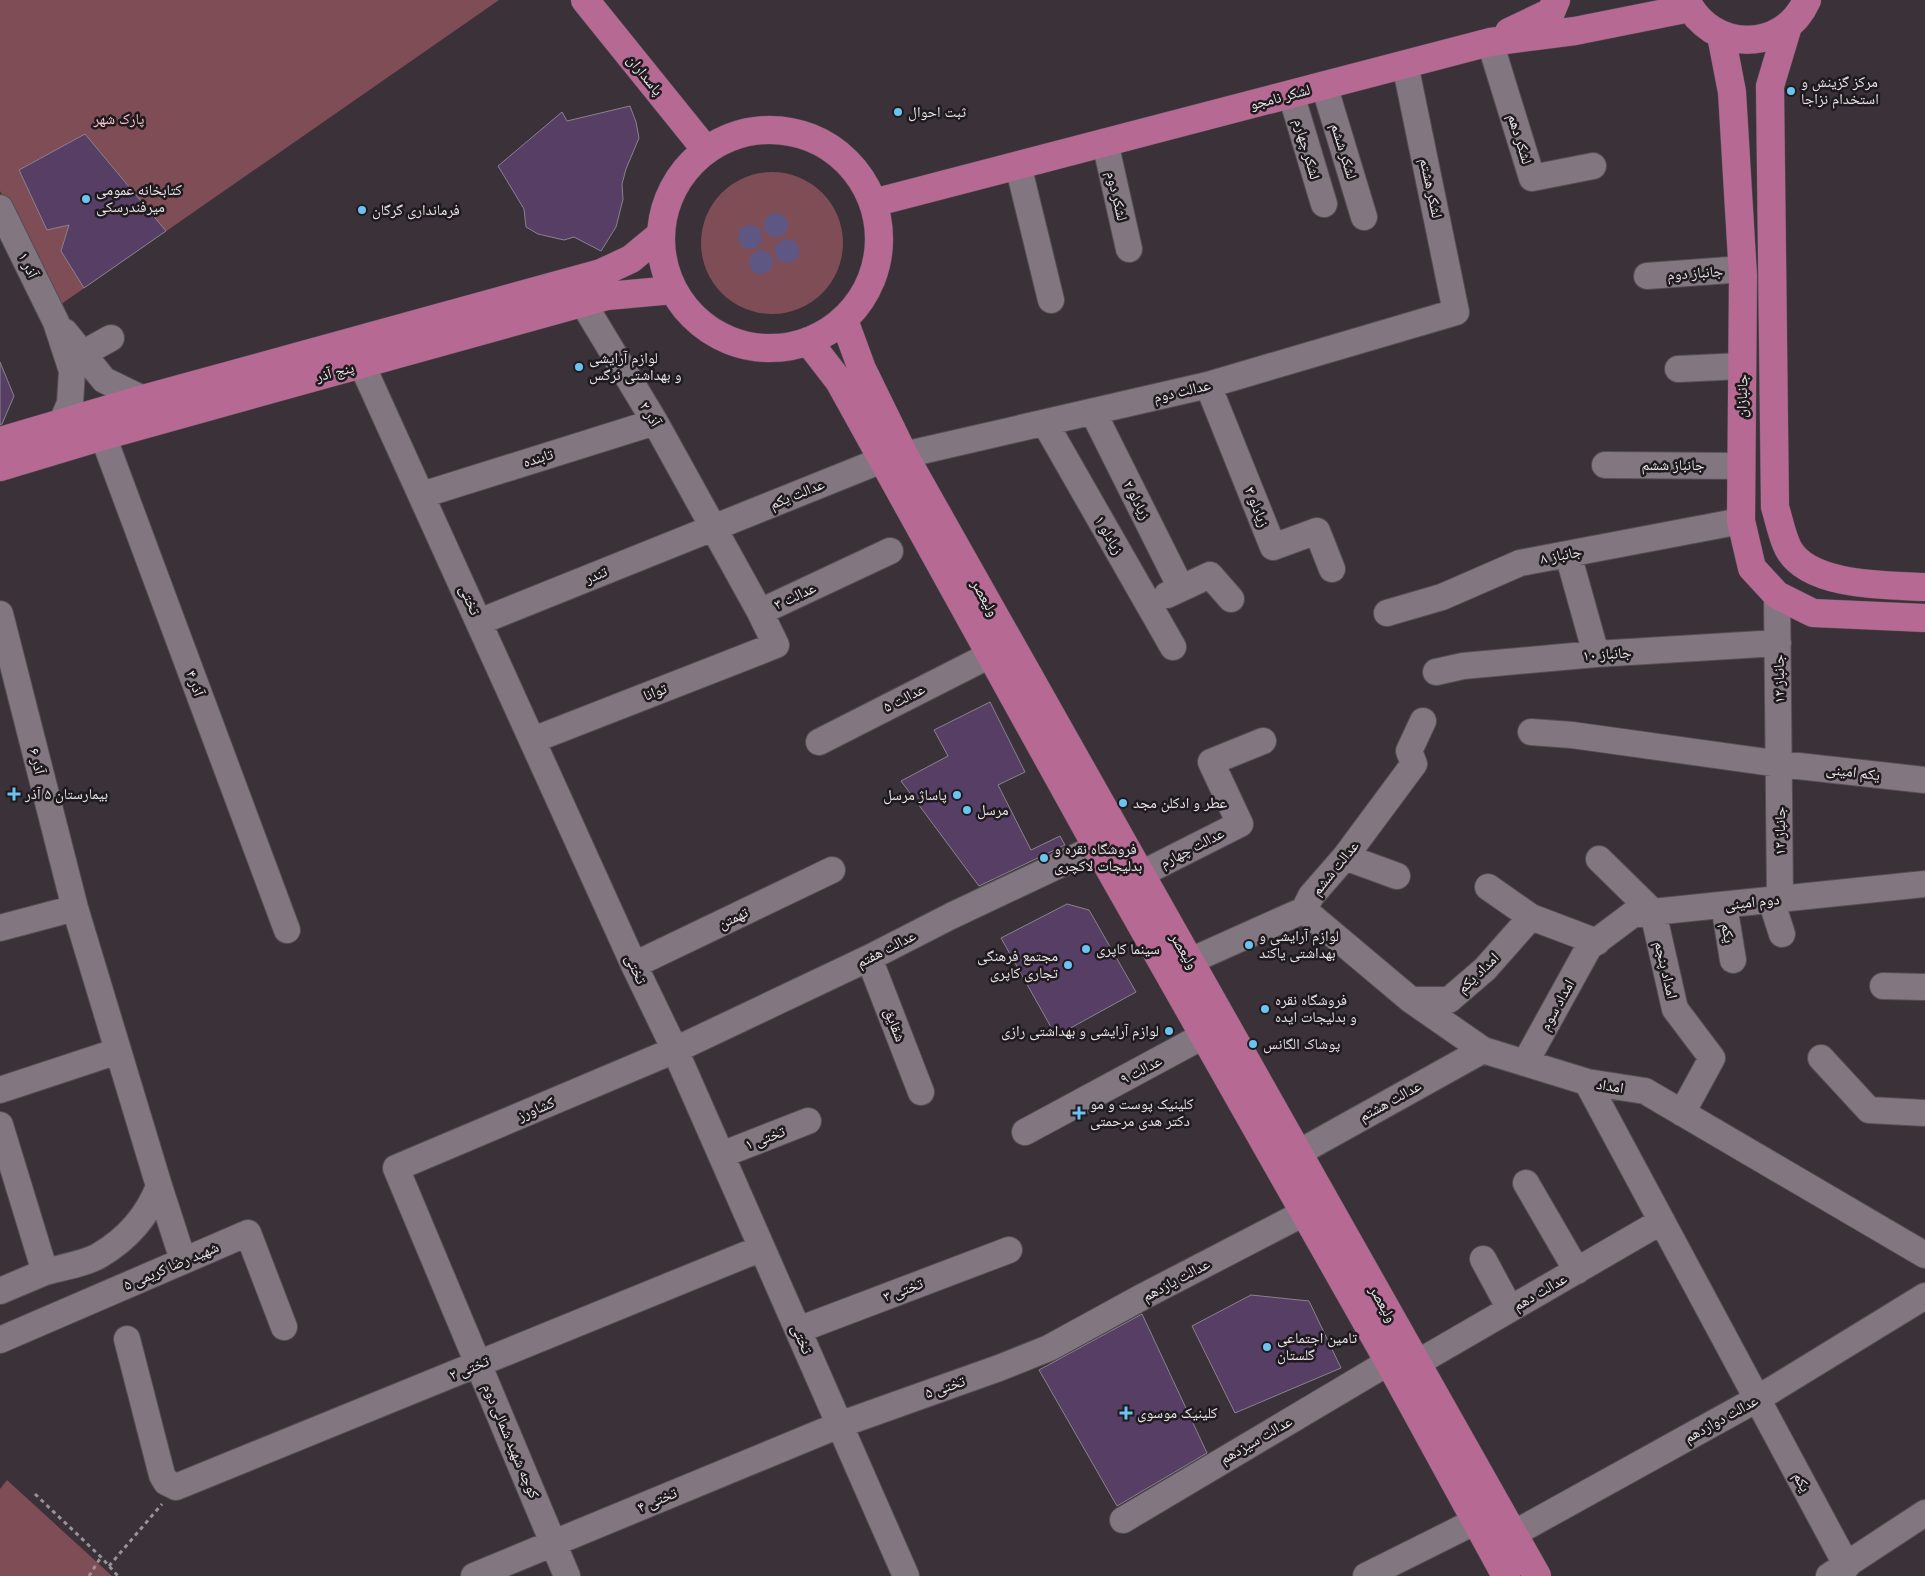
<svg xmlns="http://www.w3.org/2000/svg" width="1925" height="1576" font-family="Raleway,'Noto Naskh Arabic',sans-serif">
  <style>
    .green { fill: #7f4d55 }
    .water { fill: #5e5683 }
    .building { fill: #563e65; stroke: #89838e }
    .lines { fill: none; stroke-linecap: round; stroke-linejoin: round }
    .minor-casing { stroke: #554e54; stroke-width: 28 }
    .major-casing { stroke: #554e54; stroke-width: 29 }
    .path { stroke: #999298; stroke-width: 3; stroke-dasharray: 4 4; stroke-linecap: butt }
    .minor { stroke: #827780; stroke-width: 26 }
    .major { stroke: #b66992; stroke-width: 28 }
    .poi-dot { fill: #6ac3f1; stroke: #1f1a1e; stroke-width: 2 }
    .labels { text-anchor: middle; stroke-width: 5; stroke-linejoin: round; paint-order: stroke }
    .street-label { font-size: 15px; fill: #eae4e9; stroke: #1f1a1e }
    .poi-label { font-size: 15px; fill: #eae4e9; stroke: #1f1a1e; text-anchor: start }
    .park-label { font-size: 15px; fill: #f9c4cb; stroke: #1f1a1e }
  </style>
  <rect width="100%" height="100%" fill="#3a3139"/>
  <!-- green -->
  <path class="green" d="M0 0H499L57 307 0 191Z
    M701 243a71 71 0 1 1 142 0a71 71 0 1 1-142 0Z
    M7 1480 112 1576H0V1489Z"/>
  <!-- water -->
  <path class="water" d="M764 225a12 12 0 1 1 24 0a12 12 0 1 1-24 0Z
    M738 237a12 12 0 1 1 24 0a12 12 0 1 1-24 0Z
    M775 251a12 12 0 1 1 24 0a12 12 0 1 1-24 0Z
    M749 262a12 12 0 1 1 24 0a12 12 0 1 1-24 0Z"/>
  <!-- building -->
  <path class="building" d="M630 106 636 122 639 138 626 169 622 184 623 199 616 227 601 251 574 237 564 240 538 234 526 227 524 209 498 166 562 112 567 121Z
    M85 134 166 231 84 288 61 251 69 225 47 230 19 170Z
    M0 362 14 396 2 424 0 425Z
    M990 702 1025 772 998 785 1031 850 1060 836 1065 845 979 886 901 781 948 756 934 730Z
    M1067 904 1089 910 1136 992 1056 1036 1001 938Z
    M1251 1295 1309 1301 1341 1368 1235 1413 1192 1326Z
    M1142 1314 1207 1453 1117 1506 1039 1370Z"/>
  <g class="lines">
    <defs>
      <path id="minor" d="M1490 42 1532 178 1593 166
        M1324 85 1364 217
        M1291 94 1324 204
        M1105 142 1129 249
        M1018 165 1051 300
        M0 208 56 322 72 371 70 403 61 424
        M1647 276 1743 269
        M583 303 655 422 760 612 890 551
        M65 332 104 380 143 399
        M82 354 111 338
        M362 365 634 965 675 1050 906 1576
        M1678 369 1742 366
        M1208 385 1273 547 1317 531 1332 569
        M1093 412 1181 588
        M1045 423 1173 647
        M103 436 287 930
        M904 455 1208 385 1456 312 1405 64
        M1605 465 1741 466
        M422 495 655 422
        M1568 554 1596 654
        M1167 595 1210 575 1231 599
        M1777 595 1780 899
        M1387 613 1442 597 1520 563 1741 521
        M0 614 75 908 159 1186C148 1215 127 1239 100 1255 88 1263 59 1268 45 1272L0 1125
        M479 622 882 460
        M1436 672 1463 666 1596 654 1778 643
        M1531 732 1572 735 1780 764 1925 780
        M533 740 776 645 760 612
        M819 742 990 655
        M1345 857 1397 876
        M1599 859 1653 912 1675 1009 1712 1058 1682 1113
        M1141 874 1240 824 1211 762 1263 741
        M1488 887 1531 917 1597 942
        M1771 900 1782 934
        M1724 905 1733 960
        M1304 910 1411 1000 1483 1050 1587 1082 1645 1091 1925 1255
        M0 928 75 908
        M869 958 921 1092
        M1190 961 1304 910 1311 896 1345 857 1414 764 1409 751 1423 721
        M634 965 832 870
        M1883 986 1925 987
        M1411 1000H1449L1485 969 1531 917
        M1821 1058 1869 1110 1925 1113
        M1525 1063 1589 947 1633 914 1925 884
        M1587 1082 1847 1566
        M0 1090 118 1051
        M1025 1132 1203 1036
        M1298 1153 1483 1050
        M721 1155 808 1121
        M1526 1183 1577 1271
        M159 1186 183 1260
        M1483 1259 1510 1309
        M0 1291 45 1272
        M798 1330 1009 1250
        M127 1339 162 1475 166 1482 176 1487 762 1248
        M0 1340 248 1233 284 1327
        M1417 1363 1662 1221
        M1123 1520 1389 1362
        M1513 1534 1757 1399 1925 1296
        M474 1576 839 1425 999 1368 1049 1348 1144 1296 1304 1213
        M567 1576 396 1168 675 1050 869 958 951 916 1097 847
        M1366 1576 1476 1521
        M1829 1576 1925 1513"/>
      <path id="major" d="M585 0 706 150
        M1686 0C1711 52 1783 54 1807 0
        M1788 26 1770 86 1775 507C1779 520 1782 536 1788 548 1808 587 1888 585 1925 587
        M1509 32 1551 12 1556 0
        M1721 35 1732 92 1743 276 1741 521 1752 568 1777 595 1813 613 1925 618
        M661 239a109 109 0 1 1 218 0a109 109 0 1 1-218 0Z
        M873 203 1490 42 1575 31 1690 8
        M844 320 862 369 904 455 1537 1576
        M808 341 839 381 1097 847 1389 1362 1506 1576
        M0 441 143 399 601 273 631 259 660 235
        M0 467 103 436 607 296 673 290"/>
    </defs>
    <!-- minor casing -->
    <use href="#minor" class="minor-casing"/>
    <!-- major casing -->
    <use href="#major" class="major-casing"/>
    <!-- path -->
    <path class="path" d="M35 1494 101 1557 118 1576
      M109 1566 162 1504
      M89 1576 101 1557"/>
    <!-- minor -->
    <use href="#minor" class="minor"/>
    <!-- major -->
    <use href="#major" class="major"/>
  </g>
  <!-- markers -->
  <g class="poi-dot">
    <circle cx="1791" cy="91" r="5"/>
    <circle cx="898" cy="112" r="5"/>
    <circle cx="86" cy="199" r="5"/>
    <circle cx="362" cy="210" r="5"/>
    <circle cx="579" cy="367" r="5"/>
    <path d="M11.5 786.5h5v5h5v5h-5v5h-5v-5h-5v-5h5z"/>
    <circle cx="957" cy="795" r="5"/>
    <circle cx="1123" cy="803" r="5"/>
    <circle cx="967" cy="810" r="5"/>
    <circle cx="1044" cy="858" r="5"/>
    <circle cx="1249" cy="945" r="5"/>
    <circle cx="1086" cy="949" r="5"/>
    <circle cx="1068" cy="965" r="5"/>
    <circle cx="1265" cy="1009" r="5"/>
    <circle cx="1169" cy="1031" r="5"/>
    <circle cx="1253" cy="1044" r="5"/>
    <path d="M1076.5 1105.5h5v5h5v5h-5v5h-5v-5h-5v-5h5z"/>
    <circle cx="1267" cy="1347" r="5"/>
    <path d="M1123.5 1405.5h5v5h5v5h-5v5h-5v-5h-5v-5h5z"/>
  </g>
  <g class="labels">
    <!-- street labels -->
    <g class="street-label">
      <text transform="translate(645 75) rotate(51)" y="5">پاسداران</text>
      <text transform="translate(1280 97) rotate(-15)" y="5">لشکر نامجو</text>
      <text transform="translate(1520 139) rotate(73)" y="5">لشکر دهم</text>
      <text transform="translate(1307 149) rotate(74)" y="5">لشکر چهارم</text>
      <text transform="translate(1344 151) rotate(73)" y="5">لشکر ششم</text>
      <text transform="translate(1431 188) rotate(78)" y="5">لشکر هشتم</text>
      <text transform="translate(1117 196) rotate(77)" y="5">لشکر دوم</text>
      <text transform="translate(28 265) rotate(64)" y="5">۱ آذر</text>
      <text transform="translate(1695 273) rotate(-4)" y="5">جانباز دوم</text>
      <text transform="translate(335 372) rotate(-15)" y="5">پنج آذر</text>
      <text transform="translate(1182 391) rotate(-13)" y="5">عدالت دوم</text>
      <text transform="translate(1742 396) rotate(-89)" y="5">جانبازان</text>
      <text transform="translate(650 414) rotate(59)" y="5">۲ آذر</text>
      <text transform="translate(538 458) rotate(-17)" y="5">تابنده</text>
      <text x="1673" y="470">جانباز ششم</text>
      <text transform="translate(797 494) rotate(-22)" y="5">عدالت یکم</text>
      <text transform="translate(1137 500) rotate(63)" y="5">زیادلو ۲</text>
      <text transform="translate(1257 507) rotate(68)" y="5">زیادلو ۳</text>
      <text transform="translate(1109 535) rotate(60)" y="5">زیادلو ۱</text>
      <text transform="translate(1561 555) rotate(-11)" y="5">جانباز ۸</text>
      <text transform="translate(596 575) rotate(-22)" y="5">تندر</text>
      <text transform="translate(795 596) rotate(-25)" y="5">عدالت ۳</text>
      <text transform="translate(985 598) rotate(61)" y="5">ولیعصر</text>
      <text transform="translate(470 600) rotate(66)" y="5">تختی</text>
      <text transform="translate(1607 654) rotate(-4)" y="5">۱۰ جانباز</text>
      <text transform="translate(1779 679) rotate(-91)" y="5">۱۲ جانباز</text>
      <text transform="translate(195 683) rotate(70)" y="5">آذر ۴</text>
      <text transform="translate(655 692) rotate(-21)" y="5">توانا</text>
      <text transform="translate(904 698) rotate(-27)" y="5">عدالت ۵</text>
      <text transform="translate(37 761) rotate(76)" y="5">آذر ۶</text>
      <text transform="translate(1853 772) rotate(7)" y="5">یکم امینی</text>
      <text transform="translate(1780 831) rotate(-90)" y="5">جانباز ۱۲</text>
      <text transform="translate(1192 848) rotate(-27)" y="5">عدالت چهارم</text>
      <text transform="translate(1335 868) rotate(-51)" y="5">عدالت ششم</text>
      <text transform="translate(1752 902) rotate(-6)" y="5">دوم امینی</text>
      <text transform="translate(733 918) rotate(-26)" y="5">تهمتن</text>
      <text transform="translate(1728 933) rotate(81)" y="5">یکم</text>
      <text transform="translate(886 949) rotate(-27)" y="5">عدالت هفتم</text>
      <text transform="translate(1184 951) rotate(60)" y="5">ولیعصر</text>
      <text transform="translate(636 969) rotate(65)" y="5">تختی</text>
      <text transform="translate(1666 970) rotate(77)" y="5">امداد پنجم</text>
      <text transform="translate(1478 973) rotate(-44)" y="5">امداد یکم</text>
      <text transform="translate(1557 1005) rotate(-61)" y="5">امداد سوم</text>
      <text transform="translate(895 1025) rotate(69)" y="5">شقایق</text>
      <text transform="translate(1141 1070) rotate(-28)" y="5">عدالت ۹</text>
      <text transform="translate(1610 1086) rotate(9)" y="5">امداد</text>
      <text transform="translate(1390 1101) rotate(-29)" y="5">عدالت هشتم</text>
      <text transform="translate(536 1109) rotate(-23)" y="5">کشاورز</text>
      <text transform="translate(765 1138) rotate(-21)" y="5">۱ تختی</text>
      <text transform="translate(171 1266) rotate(-23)" y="5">شهید رضا کریمی ۵</text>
      <text transform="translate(1176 1280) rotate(-28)" y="5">عدالت یازدهم</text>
      <text transform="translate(903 1290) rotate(-21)" y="5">تختی ۳</text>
      <text transform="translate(1540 1292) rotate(-30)" y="5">عدالت دهم</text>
      <text transform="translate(1383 1304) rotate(61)" y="5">ولیعصر</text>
      <text transform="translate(802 1339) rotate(66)" y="5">تختی</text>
      <text transform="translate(469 1368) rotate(-22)" y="5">تختی ۲</text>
      <text transform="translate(945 1387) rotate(-19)" y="5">۵ تختی</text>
      <text transform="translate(1721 1419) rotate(-29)" y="5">عدالت دوازدهم</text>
      <text transform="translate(1256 1440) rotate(-30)" y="5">عدالت سیزدهم</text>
      <text transform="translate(511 1441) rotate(67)" y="5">کوچه شهید شمالی دوم</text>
      <text transform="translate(1802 1482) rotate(62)" y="5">یکم</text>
      <text transform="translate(657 1500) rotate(-23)" y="5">تختی ۴</text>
    </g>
    <!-- poi labels -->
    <g class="poi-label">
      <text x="1801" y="87">مرکز گزینش و<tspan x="1801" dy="17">استخدام نزاجا</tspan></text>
      <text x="908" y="117">ثبت احوال</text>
      <text x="96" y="195">کتابخانه عمومی<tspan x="96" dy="17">میرفندرسکی</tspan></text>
      <text x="372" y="215">فرمانداری گرگان</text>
      <text x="589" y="363">لوازم آرایشی<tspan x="589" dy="17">و بهداشتی نرگس</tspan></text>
      <text x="25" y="799">بیمارستان ۵ آذر</text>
      <text x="947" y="800" text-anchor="end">پاساژ مرسل</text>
      <text x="1133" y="808">عطر و ادکلن مجد</text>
      <text x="977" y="815">مرسل</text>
      <text x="1054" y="854">فروشگاه نقره و<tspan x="1054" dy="17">بدلیجات لاکچری</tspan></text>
      <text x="1259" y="941">لوازم آرایشی و<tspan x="1259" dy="17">بهداشتی یاکند</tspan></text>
      <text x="1096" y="954">سینما کاپری</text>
      <text x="1058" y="961" text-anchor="end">مجتمع فرهنگی<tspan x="1058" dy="17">تجاری کاپری</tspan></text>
      <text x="1275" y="1005">فروشگاه نقره<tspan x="1275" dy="17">و بدلیجات ایده</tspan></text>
      <text x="1159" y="1036" text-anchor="end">لوازم آرایشی و بهداشتی رازی</text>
      <text x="1263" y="1049">پوشاک الگانس</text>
      <text x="1090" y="1109">کلینیک پوست و مو<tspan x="1090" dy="17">دکتر هدی مرحمتی</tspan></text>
      <text x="1277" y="1343">تامین اجتماعی<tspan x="1277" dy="17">گلستان</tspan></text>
      <text x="1137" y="1418">کلینیک موسوی</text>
    </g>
    <!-- park labels -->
    <g class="park-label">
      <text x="119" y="124">پارک شهر</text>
    </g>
  </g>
</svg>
